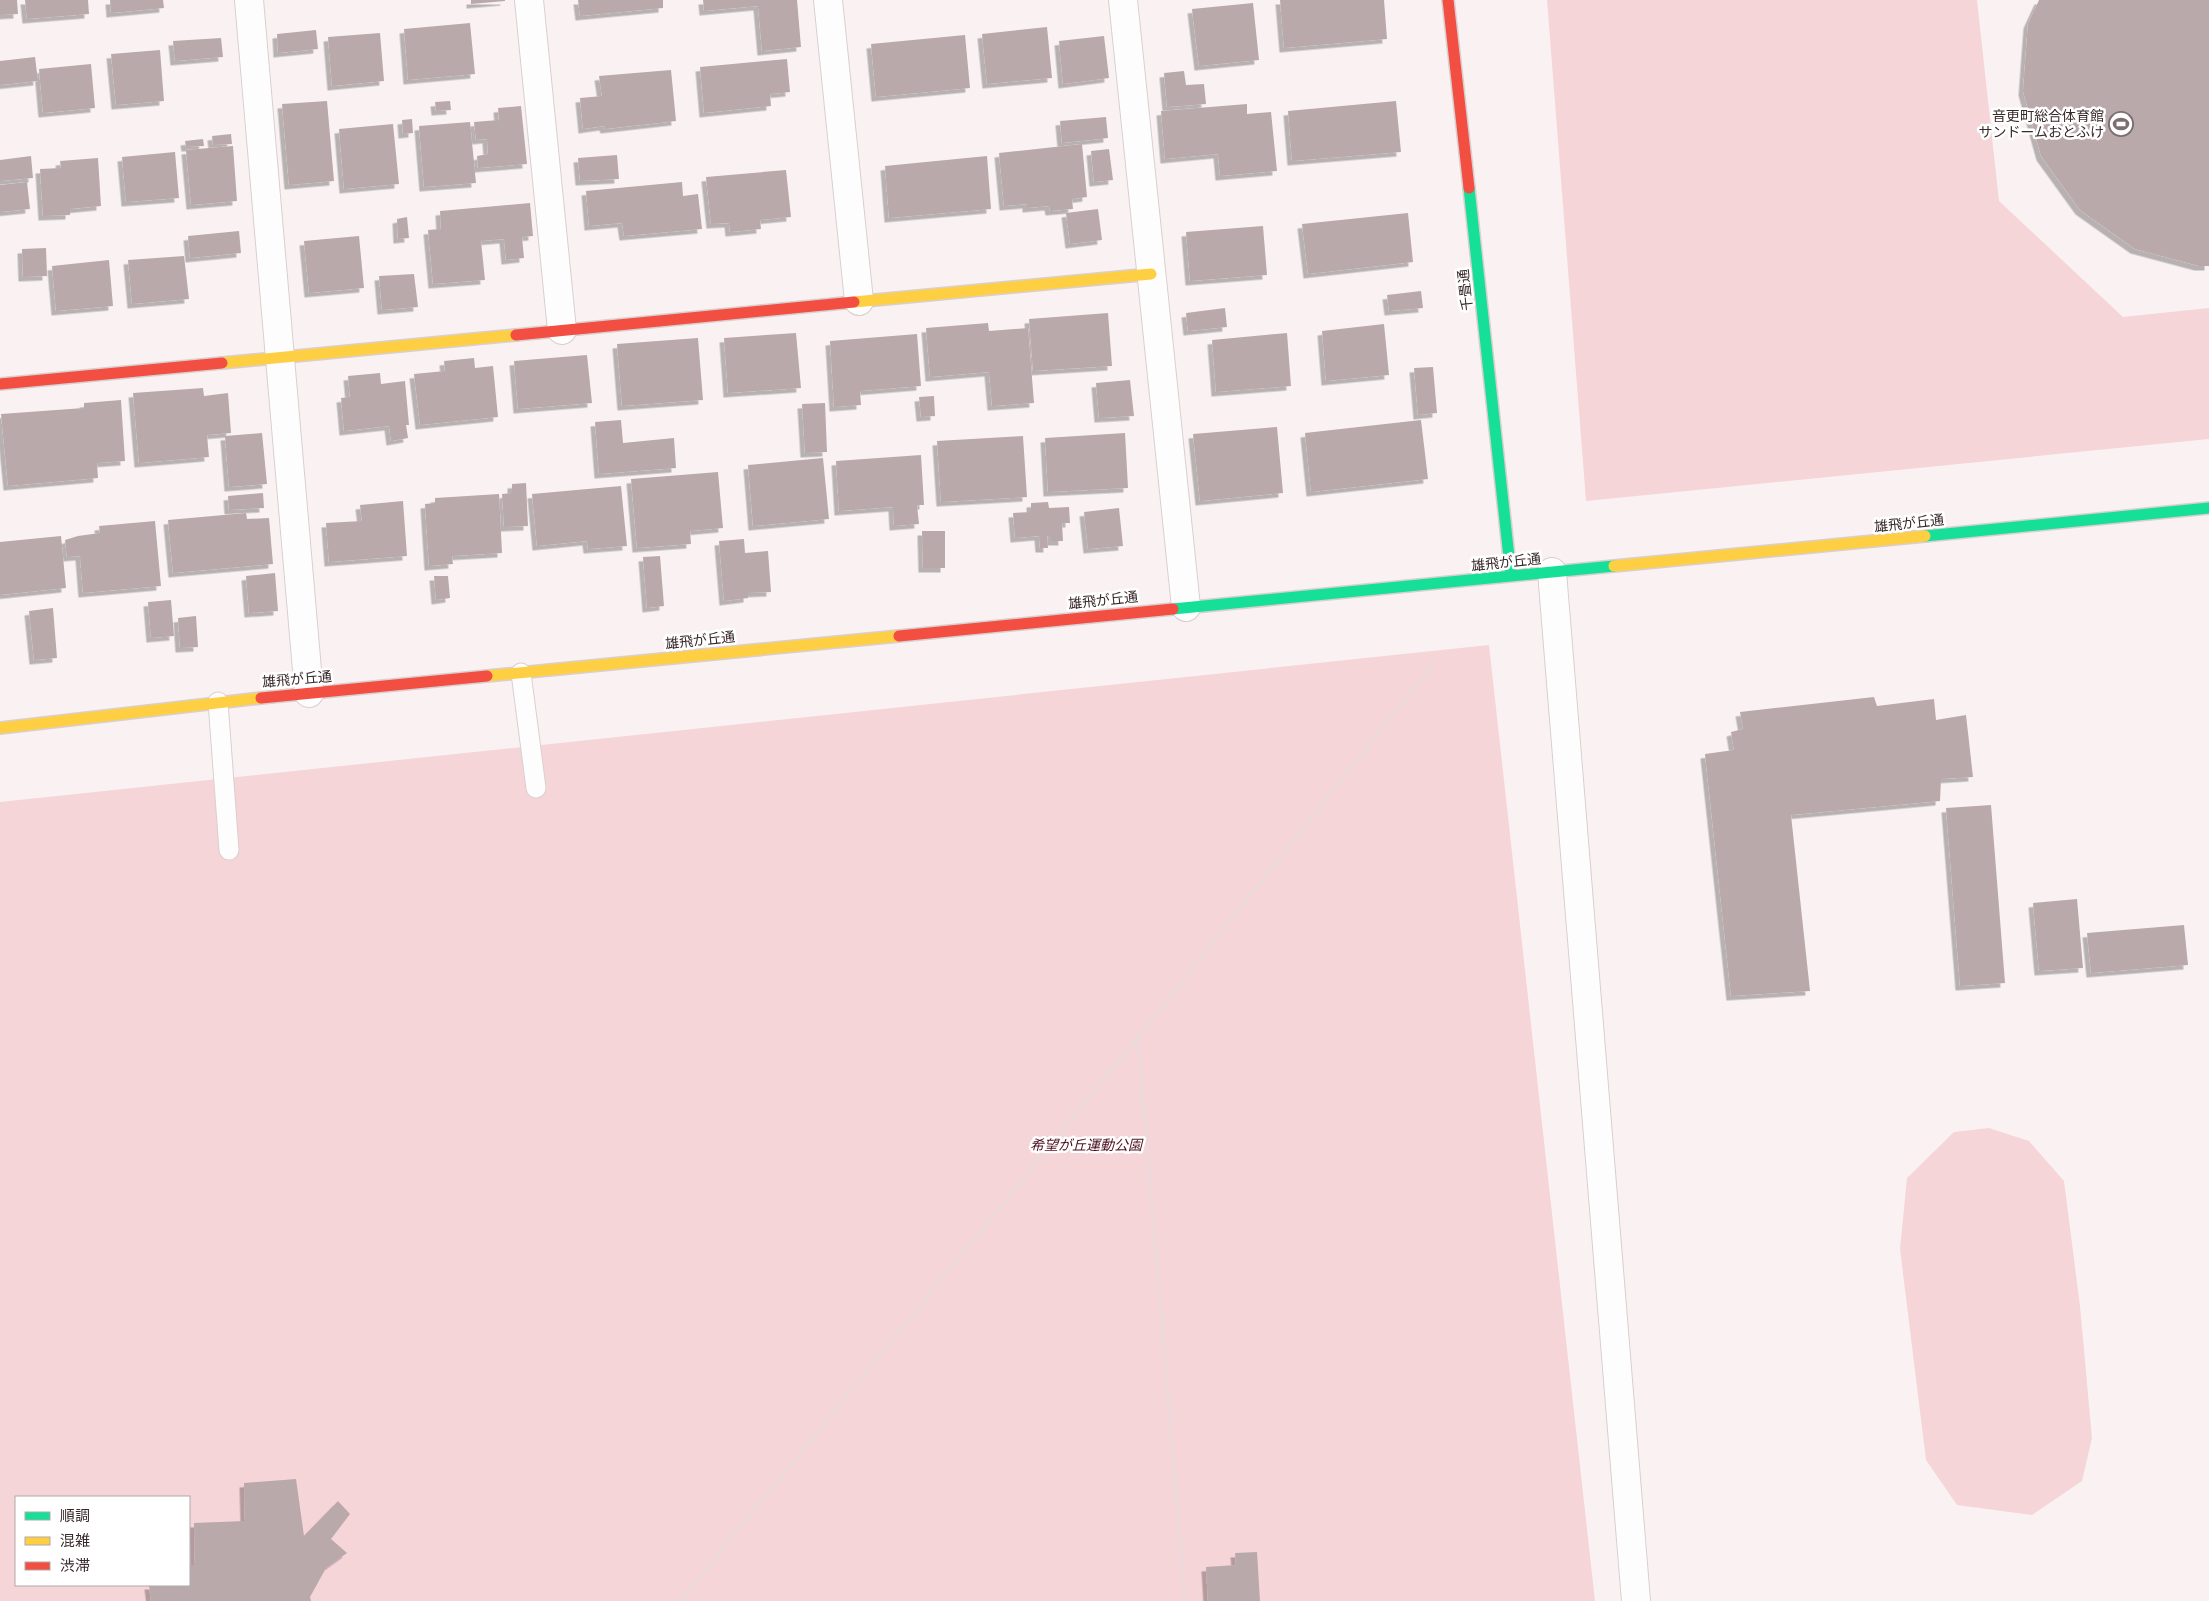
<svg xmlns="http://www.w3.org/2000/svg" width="2209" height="1601" font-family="'Source Serif 4','Noto Sans JP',serif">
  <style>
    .green { fill: #f6d5d8; fill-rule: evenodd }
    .building { fill: #baa9aa; filter: url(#shadow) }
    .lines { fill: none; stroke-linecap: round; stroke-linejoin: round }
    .lane-casing { stroke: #d9cfcf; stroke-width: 21 }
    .street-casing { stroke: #d9cfcf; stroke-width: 30 }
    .fast-casing { stroke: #d9cfcf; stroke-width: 14 }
    .slow-casing { stroke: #d9cfcf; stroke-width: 14 }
    .jam-casing { stroke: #d9cfcf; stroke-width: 14 }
    .path { stroke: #e1dede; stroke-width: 3; stroke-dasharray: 2.5 2.5; stroke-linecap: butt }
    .lane { stroke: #fefdfd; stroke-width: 19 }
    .street { stroke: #fefdfd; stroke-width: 28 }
    .fast { stroke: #16e098; stroke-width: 11 }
    .slow { stroke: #ffcf43; stroke-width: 11 }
    .jam { stroke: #f24e42; stroke-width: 11 }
    .labels { text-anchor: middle; stroke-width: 5; stroke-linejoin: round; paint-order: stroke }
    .poi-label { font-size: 14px; fill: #38292b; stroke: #fff; text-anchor: end }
    .street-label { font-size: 14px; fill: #38292b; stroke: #fff }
    .park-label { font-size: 14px; font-style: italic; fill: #4d0d1d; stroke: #fff }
  </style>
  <defs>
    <filter id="shadow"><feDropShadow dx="-4.5" dy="4.5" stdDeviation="0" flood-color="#0004"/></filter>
  </defs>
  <rect width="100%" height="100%" fill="#faf2f2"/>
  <!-- green -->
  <path class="green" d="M1547 0H1977L1999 201 2123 317 2209 308V439L1586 501Z
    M1489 645 1595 1601H0V802ZM16 1497H189V1585H16Z
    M1989 1128 2029 1141 2064 1181 2080 1306 2092 1438 2082 1481 2032 1515 1957 1505 1926 1460 1900 1249 1907 1178 1954 1132Z"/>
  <!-- building -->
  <path class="building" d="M0 0H17L18 14 0 15Z
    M25 0H88L89 14 27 19Z
    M110 0H163L164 8 111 13Z
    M471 0H505V1L471 4Z
    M578 0H663V8L580 16Z
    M703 0H797L801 47 762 51 758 6 704 11Z
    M1280 0H1384L1387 39 1284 48Z
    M2039 0H2209V266H2199L2135 249 2080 210 2041 156 2023 91 2028 24Z
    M1253 3 1259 60 1199 66 1192 9Z
    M470 23 475 74 408 80 404 29Z
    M1047 27 1052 78 987 84 982 34Z
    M316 30 318 49 278 53 277 34Z
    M380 33 384 81 332 86 328 37Z
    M965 35 970 88 876 97 871 44Z
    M1104 36 1109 78 1063 84 1059 41Z
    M221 38 223 57 175 61 173 41Z
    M160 50 164 101 116 105 111 54Z
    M35 57 38 81 0 85V61Z
    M787 59 790 92 770 94 771 106 704 113 700 67Z
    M91 64 95 108 43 113 39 69Z
    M671 70 676 121 605 129 604 126 583 129 580 98 602 96 599 76Z
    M1184 71 1186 85 1204 84 1206 104 1167 107 1164 73Z
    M327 101 334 181 289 185 282 104Z
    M450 101 451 110 436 111 435 102Z
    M1396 101 1401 152 1292 161 1288 111Z
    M1247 104V114L1271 112 1277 171 1220 176 1218 154 1165 159 1161 111Z
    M521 106 527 164 478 168 477 156 488 154 487 139 476 140 474 122 499 120 498 108Z
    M1106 117 1108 138 1062 143 1060 121Z
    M412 119 413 133 403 134 402 120Z
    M470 122 476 183 424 187 419 126Z
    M393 124 399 184 344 189 339 129Z
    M231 134 232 144 213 145 212 136Z
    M203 139 204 146 186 147 185 141Z
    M1082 144 1087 197 1072 199 1073 209 1050 211 1049 206 1027 208V204L1004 206 999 153Z
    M233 146 237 201 191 205 186 150Z
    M1109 149 1113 180 1094 182 1091 151Z
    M175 152 179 198 126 202 122 157Z
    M617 155 619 179 580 181 578 158Z
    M31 156 33 178 0 181V160Z
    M987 156 991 209 889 218 885 166Z
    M98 158 101 206 70 209V215L43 216 40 169 61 168 60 161Z
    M786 170 791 217 760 220 761 229 730 232 729 223 711 224 706 177Z
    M27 182 30 209 0 212V185Z
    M682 182 683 196 698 194 702 229 624 236 622 223 589 226 586 191Z
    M530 203 533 236 522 237 524 258 506 260 504 239 481 241 485 280 433 284 428 230 441 229 440 211Z
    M1098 209 1102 240 1070 244 1066 213Z
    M1408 213 1413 262 1308 274 1302 224Z
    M407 217 409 238 398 239 397 219Z
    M1263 226 1267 275 1190 281 1186 232Z
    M239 231 241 253 190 258 188 236Z
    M359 236 364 288 309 293 304 241Z
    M46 248 47 276 23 277 22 249Z
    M184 256 189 299 132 304 128 260Z
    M109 260 113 306 56 311 52 266Z
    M414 274 418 307 382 310 379 276Z
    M1421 291 1423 308 1389 311 1387 295Z
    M1225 308 1227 327 1188 331 1186 313Z
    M1108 313 1112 366 1033 371 1029 319Z
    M988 323 989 331 1028 328 1034 403 992 406 989 372 930 377 926 328Z
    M1384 324 1389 375 1326 381 1322 331Z
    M796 333 801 388 728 393 724 338Z
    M1287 333 1291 386 1216 392 1212 340Z
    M917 334 921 386 860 391 861 405 834 407 830 341Z
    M698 338 703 400 622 406 617 344Z
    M587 355 592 403 518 409 514 361Z
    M474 358 475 368 493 366 498 417 420 425 414 374 445 371 444 361Z
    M1433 367 1437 413 1418 415 1414 368Z
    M380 373 381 384 405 381 409 425H406L408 438 391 441 389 426 344 431 341 398 350 397 348 376Z
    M1130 380 1134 416 1099 418 1096 383Z
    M203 388 204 396 228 393 231 433 207 435 209 457 139 463 133 393Z
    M934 396 935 416 921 417 919 397Z
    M121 400 125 461 97 463 98 478 8 486 1 414 84 408V403Z
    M825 403 827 452 805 453 802 404Z
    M621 420 623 443 674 438 676 468 599 474 595 422Z
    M1421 420 1428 479 1311 492 1305 433Z
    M1277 427 1283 493 1200 501 1193 434Z
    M262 433 267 484 229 487 225 436Z
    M1125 433 1128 488 1048 492 1045 438Z
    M1023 436 1027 497 941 502 937 441Z
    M921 455 924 505H917L919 524 894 526 893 507 839 511 836 461Z
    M823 458 829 519 753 526 748 465Z
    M718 472 723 528 690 531 691 544 637 548 631 479Z
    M526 483 528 526 504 527 502 494 512 493V484Z
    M621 486 627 546 588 549 587 541 537 546 532 494Z
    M263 493 264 508 229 510 228 496Z
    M499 494 502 553 452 556 453 564 429 566 425 504 435 503V498Z
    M403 501 407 556 329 562 326 523 362 521 360 505Z
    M1048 502 1049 508 1069 507 1070 523H1062L1063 541H1051V536H1047L1048 548H1040L1039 536 1015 538 1013 513 1031 512V503Z
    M1119 508 1123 546 1088 549 1084 512Z
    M246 513 247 519 269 518 273 564 173 573 168 520Z
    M155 521 161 586 83 593 80 556 67 557 65 540 78 536 100 533 99 526Z
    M922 531H945V568H923Z
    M61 536 66 588 0 595V542Z
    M744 539 745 553 768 551 771 592 748 593V598L724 601 719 541Z
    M660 556 664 606 647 608 643 557Z
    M275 573 278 611 249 613 246 576Z
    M434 576H448L450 598 436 600Z
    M171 600 174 636 151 638 148 602Z
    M53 608 57 658 34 660 29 611Z
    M196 616 198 647 180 648 178 618Z
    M1874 697 1877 706 1934 699 1936 720 1966 715 1973 777 1941 779 1940 801 1791 815 1810 991 1731 996 1705 754 1734 750 1731 732 1743 729 1740 712Z
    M1991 805 2005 983 1960 986 1946 808Z
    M2077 899 2083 968 2039 971 2033 903Z
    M2184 925 2188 965 2091 973 2087 933Z
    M296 1479 304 1536 338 1501 350 1514 331 1539 347 1553 326 1568 310 1597 311 1601H151L149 1585H189V1565H195L194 1523 245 1521 244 1483Z
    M1257 1552 1260 1601H1208L1206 1567 1236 1565 1235 1553Z"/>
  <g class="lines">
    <defs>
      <path id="lane" d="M521 673 536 788
        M218 702 229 850"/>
      <path id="street" d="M249 0 309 693
        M529 0 562 330
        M828 0 859 301
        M1123 0 1186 607
        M1552 572 1636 1601"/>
      <path id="fast" d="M1469 188 1511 576
        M1925 536 2209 508
        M1173 609 1614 566"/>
      <path id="slow" d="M854 302 1151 274
        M222 363 516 335
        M1614 566 1925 536
        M487 676 899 636
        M0 728 261 698"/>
      <path id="jam" d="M1448 0 1469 188
        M516 335 854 302
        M0 384 222 363
        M899 636 1173 609
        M261 698 487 676"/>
    </defs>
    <!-- lane casing -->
    <use href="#lane" class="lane-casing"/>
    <!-- street casing -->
    <use href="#street" class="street-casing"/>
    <!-- fast casing -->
    <use href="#fast" class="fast-casing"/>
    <!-- slow casing -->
    <use href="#slow" class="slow-casing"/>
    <!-- jam casing -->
    <use href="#jam" class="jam-casing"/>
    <!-- path -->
    <path class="path" d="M1138 1038 1185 1601
      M680 1601 1138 1037 1433 664"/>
    <!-- lane -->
    <use href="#lane" class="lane"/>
    <!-- street -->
    <use href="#street" class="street"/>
    <!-- fast -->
    <use href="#fast" class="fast"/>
    <!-- slow -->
    <use href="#slow" class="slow"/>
    <!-- jam -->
    <use href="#jam" class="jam"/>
  </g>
  <!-- icons -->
  <defs>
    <symbol id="stadium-ring" viewBox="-11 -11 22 22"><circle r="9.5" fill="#fff" stroke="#7c6f71" stroke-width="1.5"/><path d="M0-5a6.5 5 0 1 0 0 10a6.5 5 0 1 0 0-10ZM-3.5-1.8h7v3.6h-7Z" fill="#7c6f71"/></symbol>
  </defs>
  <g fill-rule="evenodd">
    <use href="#stadium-ring" x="2107" y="110" width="28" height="28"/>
  </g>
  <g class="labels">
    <!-- poi labels -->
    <g class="poi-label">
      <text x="2104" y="121">音更町総合体育館<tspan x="2104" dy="16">サンドームおとふけ</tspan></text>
    </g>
    <!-- street labels -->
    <g class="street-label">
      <text transform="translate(1465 290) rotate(-96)" y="5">千畳通</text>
      <text transform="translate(1909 523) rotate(-6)" y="5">雄飛が丘通</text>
      <text transform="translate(1506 562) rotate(-6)" y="5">雄飛が丘通</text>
      <text transform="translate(1103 600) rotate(-6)" y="5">雄飛が丘通</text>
      <text transform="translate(700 640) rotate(-6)" y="5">雄飛が丘通</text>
      <text transform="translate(297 679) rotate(-5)" y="5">雄飛が丘通</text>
    </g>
    <!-- park labels -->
    <g class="park-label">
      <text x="1086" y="1150">希望が丘運動公園</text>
    </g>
  </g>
  <!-- legend -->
  <rect x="15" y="1496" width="175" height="90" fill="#ffffff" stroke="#afa9aa"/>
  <rect x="25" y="1512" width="25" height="8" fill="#16e098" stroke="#afa9aa"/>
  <text x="60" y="1521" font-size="15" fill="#38292b">順調</text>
  <rect x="25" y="1537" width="25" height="8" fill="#ffcf43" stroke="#afa9aa"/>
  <text x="60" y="1546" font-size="15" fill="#38292b">混雑</text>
  <rect x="25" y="1562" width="25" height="8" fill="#f24e42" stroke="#afa9aa"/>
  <text x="60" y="1571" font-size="15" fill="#38292b">渋滞</text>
</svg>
